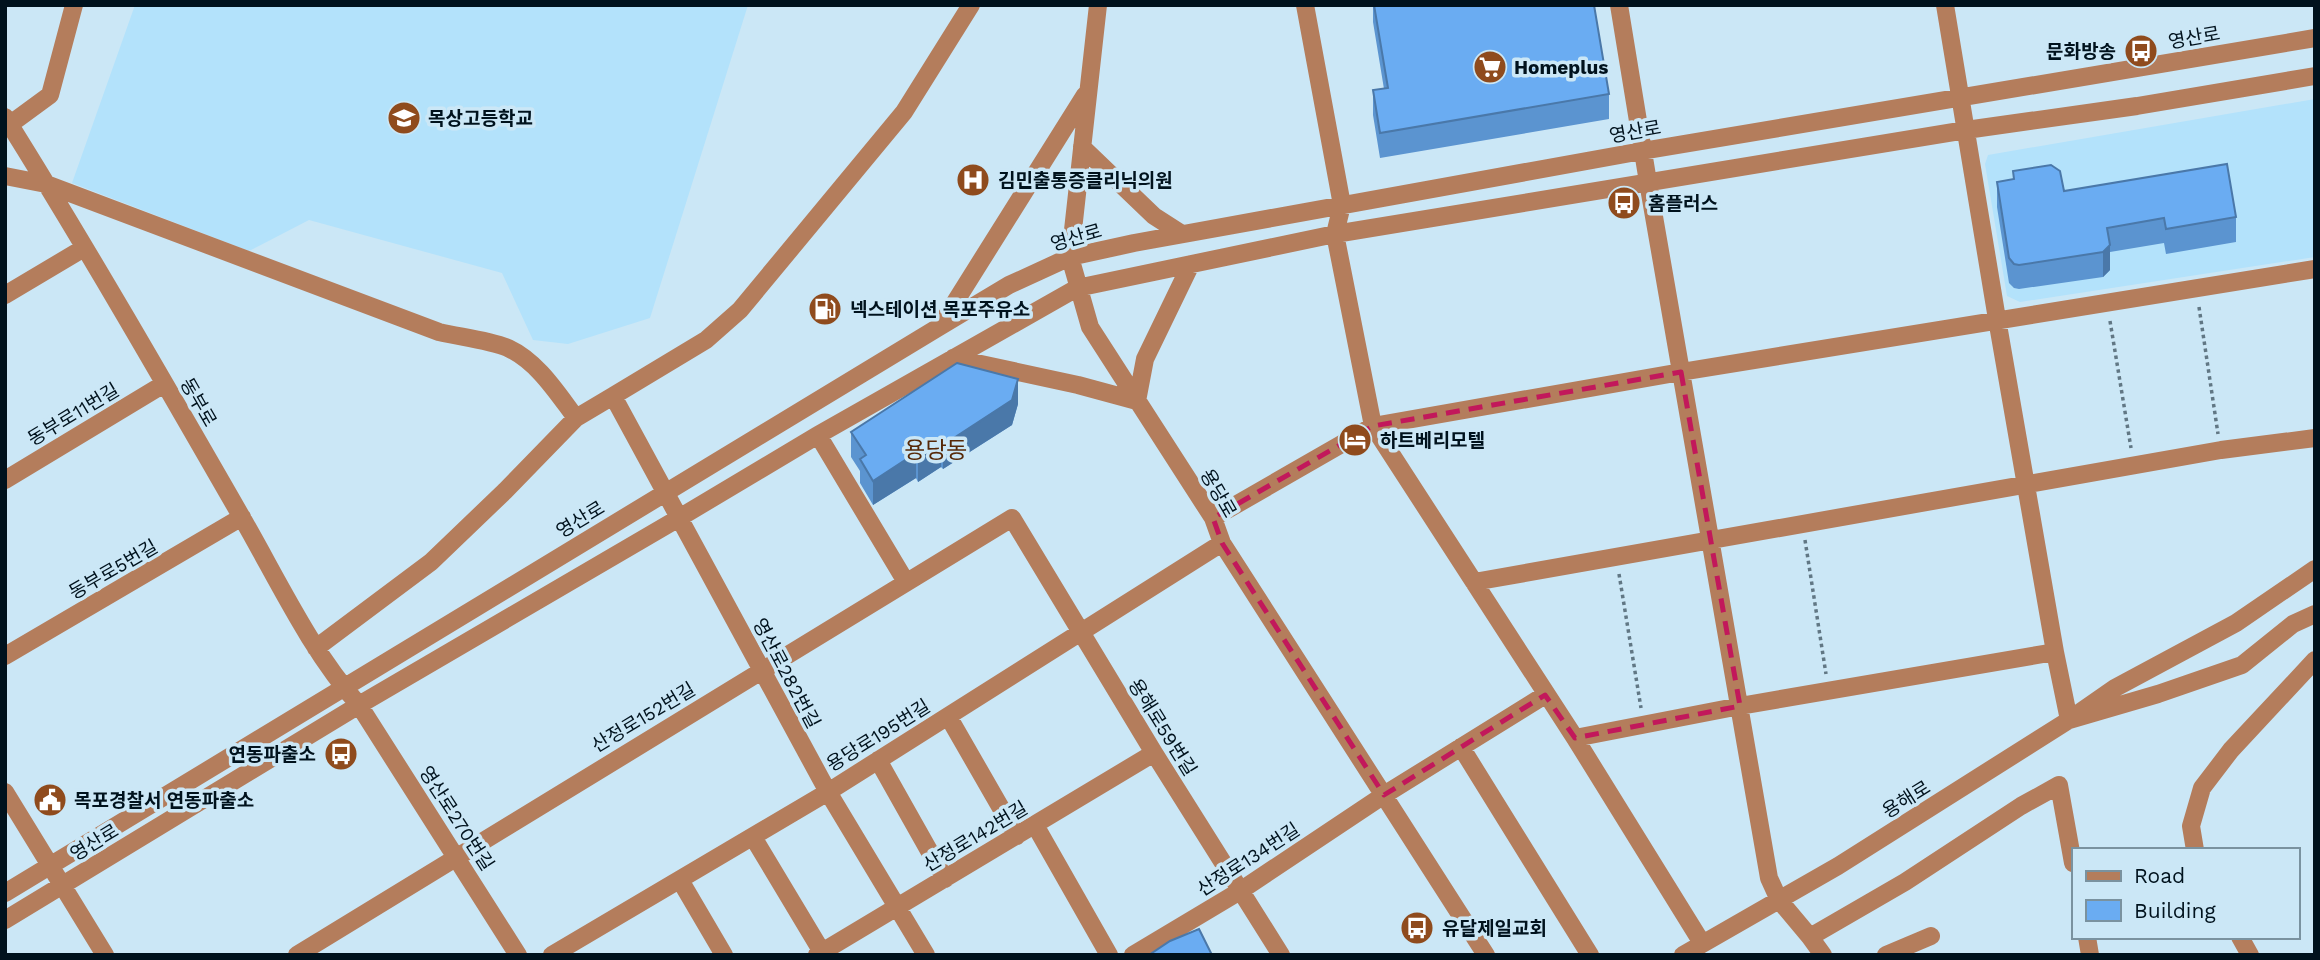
<svg xmlns="http://www.w3.org/2000/svg" width="2320" height="960" font-family="'Work Sans','Noto Sans KR',sans-serif">
  <style>
    .built { fill: #b3e2fb }
    .lines { fill: none; stroke-linecap: round; stroke-linejoin: round }
    .path { stroke: #617784; stroke-width: 3.5; stroke-dasharray: 3.5 3.5; stroke-linecap: butt }
    .minor { stroke: #b47d5c; stroke-width: 18 }
    .wall { fill: #5b94d0 }
    .shaded-wall { fill: #4a78a9 }
    .building { fill: #6aacf2; stroke: #4a78a9; stroke-width: 2 }
    .marked { fill: none; stroke: #c2185b; stroke-width: 5; stroke-dasharray: 14 9; stroke-linejoin: round }
    .labels { text-anchor: middle; stroke-width: 7; stroke-linejoin: round; paint-order: stroke }
    .street-label { font-size: 19px; fill: #00121d; stroke: #cbe7f6 }
    .poi-label { font-size: 19px; font-weight: bold; fill: #00121d; stroke: #cbe7f6; text-anchor: start }
    .quarter-label { font-size: 23px; fill: #562807; stroke: #cbe7f6 }
  </style>
  <rect width="100%" height="100%" fill="#cbe7f6"/>
  <!-- built -->
  <path class="built" d="M135 5H748L650 318 568 344 533 340 502 273 309 220 249 251 72 183Z
    M2315 99V257L2020 302 2007 296 1985 164 1988 155Z"/>
  <g class="lines">
    <!-- path -->
    <path class="path" d="M2199 307 2218 434
      M2110 321 2131 448
      M1805 540 1826 674
      M1619 574 1641 708"/>
    <!-- minor -->
    <path class="minor" d="M1098 5 1070 257 1090 327 1213 518 1222 543 1486 955
      M1305 5 1342 205 1335 234 1373 426 1575 738 1702 943
      M1619 5 1648 182 1769 878 1779 900 1810 937 1905 882 2021 806 2059 785 2073 863
      M1945 5 1997 319 2055 652 2069 720 2115 688 2236 623 2315 569
      M5 117C87 248 164 382 241 516 278 580 310 650 359 705L518 955
      M5 128 50 95 74 5
      M1082 147 1154 216 1182 234
      M5 176 46 184 439 332C460 337 489 340 508 348 538 362 557 393 576 418
      M5 295 84 248
      M942 323 1085 95
      M953 358 1078 385 1137 401 1145 359 1191 264
      M818 435 906 582
      M5 480 164 384
      M1213 518 1373 426 1681 372 2315 269
      M1474 582 2221 450 2315 438
      M316 648 431 562 505 491 576 418 613 396
      M5 656 242 517
      M948 716 1017 836
      M1575 738 1740 706 2055 652
      M1461 747 1590 955
      M878 760 945 879
      M5 792 105 955
      M1035 825 1109 955
      M753 837 822 952
      M2195 850 2191 826 2202 788 2231 750 2315 660
      M680 880 724 955
      M5 893 939 327 1009 285 1070 257 1134 243 1642 151 2315 38
      M5 920 359 705 679 518 818 435 1077 288 1335 234 1966 130 2137 106 2315 76
      M1810 937 1823 955
      M2087 937 2090 955
      M2240 937 2250 955
      M297 955 1012 518 1154 753 1281 955
      M552 955 828 792 1222 543
      M817 955 1154 753
      M926 955 828 792 613 396 706 340 740 310 904 112 971 5
      M1133 955 1240 891 1384 795 1545 695
      M1683 955 1838 866 2069 720 2158 694 2242 665 2293 624 2315 614
      M1886 955 1931 936"/>
  </g>
  <!-- wall -->
  <path class="wall" d="M1373 5H1594L1609 94V119L1380 158 1373 115V90L1384 89 1373 22Z
    M2013 171 2064 191 2236 217V242L2166 254 2164 243 2110 252V270L2103 277 2019 289 2014 288 2009 283 1997 207V182L2013 180Z
    M1018 404 1012 425 943 469 941 467 918 482 916 478 873 505 860 483V471L851 457V432Z"/>
  <!-- shaded-wall -->
  <path class="shaded-wall" d="M2110 245V270L2103 277V252Z
    M1018 379V404L1012 425 943 469V445Z
    M941 442V467L918 482V457Z
    M916 453V478L873 505V481Z"/>
  <!-- building -->
  <path class="building" d="M1374 5H1594L1609 94 1380 133 1373 90 1388 88Z
    M2227 164 2236 217 2166 229 2164 218 2107 228 2110 245 2103 252 2019 265 2014 264 2009 258 1997 182 2014 179 2013 171 2051 165 2060 171 2064 191Z
    M957 363 1018 379 1012 400 943 445 941 442 918 457 916 453 873 481 860 459 866 455 851 432Z
    M1199 929 1212 955H1149L1170 941Z"/>
  <!-- marked area -->
  <path class="marked" d="M1681 372 1740 706 1575 738 1545 695 1384 795 1222 543 1213 518 1373 426Z"/>
  <!-- icons -->
  <defs>
    <symbol id="bus-disc" viewBox="-11 -11 22 22"><circle r="9.5" fill="#8f4b1d" stroke="#cbe7f6"/><path d="M-5-6H5V4H4V6H2V4H-2V6H-4V4H-5ZM-3.5-4V0h7V-4ZM-3.5 1.2v1.5H-2V1.2ZM2 1.2v1.5H3.5V1.2Z" fill="#fff"/></symbol>
    <symbol id="supermarket-disc" viewBox="-11 -11 22 22"><circle r="9.5" fill="#8f4b1d" stroke="#cbe7f6"/><path d="M-6-5.5h2.5l.6 2H6L4.5 2H-2.5L-4.4-4H-6ZM-1.5 3.2a1.3 1.3 0 1 0 .1 0ZM3 3.2a1.3 1.3 0 1 0 .1 0Z" fill="#fff"/></symbol>
    <symbol id="school-disc" viewBox="-11 -11 22 22"><circle r="9.5" fill="#8f4b1d" stroke="#cbe7f6"/><path d="M0-5L7-2L0 1L-7-2ZM-4 1L0 2.5L4 1V4Q0 6-4 4Z" fill="#fff"/></symbol>
    <symbol id="hospital-disc" viewBox="-11 -11 22 22"><circle r="9.5" fill="#8f4b1d" stroke="#cbe7f6"/><path d="M-5-5h3v3.5h4V-5h3V5h-3V1.5h-4V5h-3Z" fill="#fff"/></symbol>
    <symbol id="fuel-disc" viewBox="-11 -11 22 22"><circle r="9.5" fill="#8f4b1d" stroke="#cbe7f6"/><path d="M-5.5-6h7V0h2V4h1.3V-2.5L3-4.5l.8-.8L6-3V5H2.5V1h-1V6h-7ZM-4.2-4.7v3.2H.2V-4.7Z" fill="#fff"/></symbol>
    <symbol id="hotel-disc" viewBox="-11 -11 22 22"><circle r="9.5" fill="#8f4b1d" stroke="#cbe7f6"/><path d="M-6-4.5h1.5V1H6V5H4.5V3h-9V5H-6ZM-4 0a1.8 1.8 0 1 1 3.6 0ZM.5 0V-2.5h3Q6-2.5 6 0Z" fill="#fff"/></symbol>
    <symbol id="civic-disc" viewBox="-11 -11 22 22"><circle r="9.5" fill="#8f4b1d" stroke="#cbe7f6"/><path d="M-.6-6.5H3V-4.5H.6V-3L4-1V1h2V6H-6V1h2V-1L-.6-3ZM-1.2 2.5V6h2.4V2.5Z" fill="#fff"/></symbol>
  </defs>
  <g fill-rule="evenodd">
    <use href="#bus-disc" x="2122" y="32" width="38" height="38"/>
    <use href="#supermarket-disc" x="1471" y="48" width="38" height="38"/>
    <use href="#school-disc" x="385" y="99" width="38" height="38"/>
    <use href="#hospital-disc" x="954" y="161" width="38" height="38"/>
    <use href="#bus-disc" x="1605" y="184" width="38" height="38"/>
    <use href="#fuel-disc" x="806" y="290" width="38" height="38"/>
    <use href="#hotel-disc" x="1336" y="421" width="38" height="38"/>
    <use href="#bus-disc" x="322" y="735" width="38" height="38"/>
    <use href="#civic-disc" x="31" y="781" width="38" height="38"/>
    <use href="#bus-disc" x="1398" y="909" width="38" height="38"/>
  </g>
  <g class="labels">
    <!-- street labels -->
    <g class="street-label">
      <text transform="translate(2194 37) rotate(-10)" y="7">영산로</text>
      <text transform="translate(1635 131) rotate(-10)" y="7">영산로</text>
      <text transform="translate(1076 237) rotate(-16)" y="7">영산로</text>
      <text transform="translate(199 402) rotate(60)" y="7">동부로</text>
      <text transform="translate(73 414) rotate(-31)" y="7">동부로11번길</text>
      <text transform="translate(1219 493) rotate(60)" y="7">용당로</text>
      <text transform="translate(580 519) rotate(-31)" y="7">영산로</text>
      <text transform="translate(113 569) rotate(-30)" y="7">동부로5번길</text>
      <text transform="translate(787 673) rotate(62)" y="7">영산로282번길</text>
      <text transform="translate(643 717) rotate(-31)" y="7">산정로152번길</text>
      <text transform="translate(1163 727) rotate(58)" y="7">용해로59번길</text>
      <text transform="translate(878 735) rotate(-32)" y="7">용당로195번길</text>
      <text transform="translate(1906 799) rotate(-32)" y="7">용해로</text>
      <text transform="translate(457 818) rotate(57)" y="7">영산로270번길</text>
      <text transform="translate(975 836) rotate(-31)" y="7">산정로142번길</text>
      <text transform="translate(94 842) rotate(-31)" y="7">영산로</text>
      <text transform="translate(1248 859) rotate(-33)" y="7">산정로134번길</text>
    </g>
    <!-- poi labels -->
    <g class="poi-label">
      <text x="2116" y="58" text-anchor="end">문화방송</text>
      <text x="1514" y="74">Homeplus</text>
      <text x="428" y="125">목상고등학교</text>
      <text x="998" y="187">김민출통증클리닉의원</text>
      <text x="1648" y="210">홈플러스</text>
      <text x="850" y="316">넥스테이션 목포주유소</text>
      <text x="1380" y="447">하트베리모텔</text>
      <text x="316" y="761" text-anchor="end">연동파출소</text>
      <text x="74" y="807">목포경찰서 연동파출소</text>
      <text x="1442" y="935">유달제일교회</text>
    </g>
    <!-- quarter labels -->
    <g class="quarter-label">
      <text x="936" y="458">용당동</text>
    </g>
  </g>
  <!-- border -->
  <rect width="2320" height="960" fill="none" stroke="#00121d" stroke-width="14"/>
  <!-- legend -->
  <rect x="2072" y="848" width="228" height="91" fill="#cbe7f6" stroke="#7a929f" stroke-width="2"/>
  <rect x="2086" y="871" width="35" height="10" fill="#b47d5c" stroke="#7a929f" stroke-width="2"/>
  <text x="2134" y="883" font-size="21" fill="#00121d">Road</text>
  <rect x="2086" y="900" width="35" height="21" fill="#6aacf2" stroke="#7a929f" stroke-width="2"/>
  <text x="2134" y="918" font-size="21" fill="#00121d">Building</text>
</svg>
